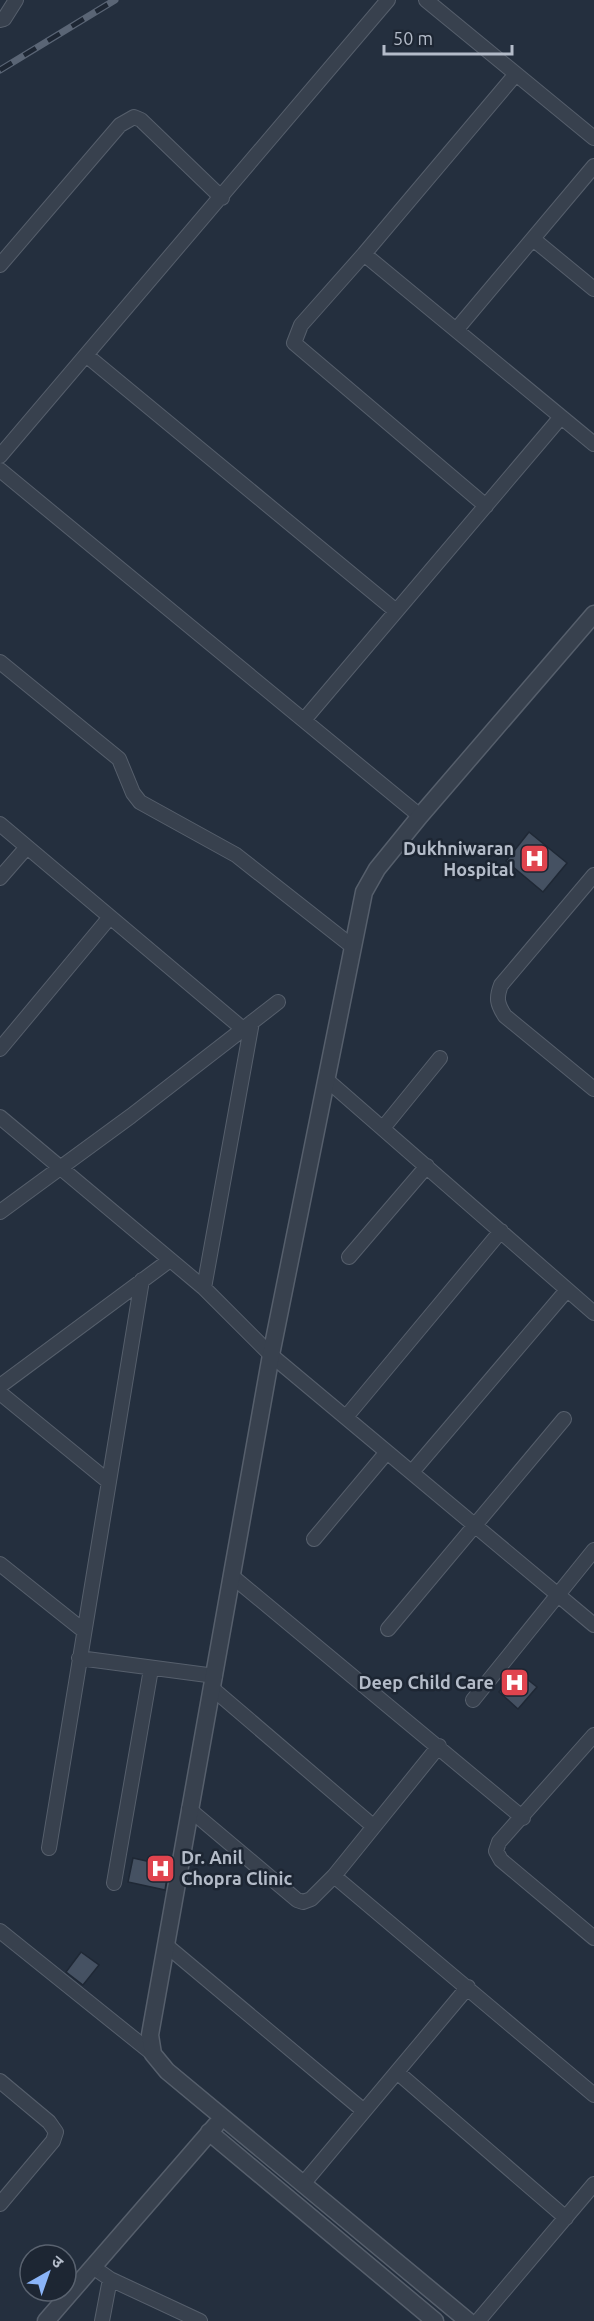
<svg xmlns="http://www.w3.org/2000/svg" width="594" height="2321" font-family="Ubuntu,'Noto Sans Devanagari',sans-serif">
  <style>
    .building { fill: #455162; stroke: #1f2835; stroke-width: 1.5 }
    .lines { fill: none; stroke-linecap: round; stroke-linejoin: round }
    .minor-casing { stroke: #565f6c; stroke-width: 16 }
    .tertiary-casing { stroke: #565f6c; stroke-width: 19 }
    .minor { stroke: #38414e; stroke-width: 14 }
    .tertiary { stroke: #38414e; stroke-width: 16 }
    .rail-casing { stroke: #5a6575; stroke-width: 7 }
    .rail { stroke: #1d2633; stroke-width: 4.5; stroke-dasharray: 14; stroke-linecap: butt }
    .labels { text-anchor: middle; stroke-width: 5; stroke-linejoin: round; paint-order: stroke }
    .poi-label { font-size: 18px; font-weight: bold; fill: #b4bcc9; stroke: #1d2633; text-anchor: end }
  </style>
  <rect width="100%" height="100%" fill="#242f3e"/>
  <!-- building -->
  <path class="building" d="M529 832 567 863 543 892 506 861Z
    M517 1671 537 1687 518 1709 499 1692Z
    M133 1858 169 1866 165 1890 128 1882Z
    M81 1952 99 1965 83 1985 66 1972Z"/>
  <g class="lines">
    <defs>
      <path id="minor" d="M426 0 594 138
        M0 20 4 19 16 0
        M533 239 594 289
        M364 254 594 444
        M0 265 120 125 134 117 141 120 222 198
        M456 330 594 166
        M86 355 396 611
        M0 456 388 0
        M0 470 420 816
        M486 506 294 343 301 325 364 254 516 74
        M0 662 119 759 133 793 140 802 236 855 353 947
        M304 720 561 417
        M0 824 243 1029
        M594 875 501 985C496 998 497 1004 505 1016L594 1089
        M0 878 27 847
        M0 1049 110 917
        M327 1080 594 1313
        M0 1117 204 1288 271 1355 594 1625
        M383 1128 440 1058
        M0 1212 131 1116 278 1002
        M349 1257 427 1166
        M204 1288 252 1022
        M0 1386 170 1260
        M0 1393 109 1482
        M346 1417 501 1231
        M412 1472 567 1290
        M314 1539 387 1452
        M0 1564 84 1631
        M233 1577 523 1818
        M388 1629 564 1419
        M79 1658 215 1676
        M213 1689 373 1826
        M473 1700 594 1550
        M594 1735 499 1842 496 1851 501 1860 594 1938
        M189 1809 297 1900 303 1902 311 1899 334 1876 439 1746
        M49 1848 142 1280
        M334 1876 594 2095
        M114 1883 151 1669
        M0 1931 153 2054
        M167 1946 364 2111
        M397 2072 566 2218
        M0 2081 49 2122 56 2132 53 2141 0 2204
        M303 2184 468 1987
        M93 2267 110 2279 200 2321
        M102 2321 110 2279
        M478 2321 594 2184"/>
      <path id="tertiary" d="M209 2132 435 2321
        M46 2321 216 2125
        M468 2321 167 2071 153 2054 150 2035 271 1355 364 892 377 869 420 816 594 614"/>
    </defs>
    <!-- minor casing -->
    <use href="#minor" class="minor-casing"/>
    <!-- tertiary casing -->
    <use href="#tertiary" class="tertiary-casing"/>
    <!-- minor -->
    <use href="#minor" class="minor"/>
    <!-- tertiary -->
    <use href="#tertiary" class="tertiary"/>
    <defs>
      <path id="rail" d="M0 70 115 0"/>
    </defs>
    <!-- rail casing -->
    <use href="#rail" class="rail-casing"/>
    <!-- rail -->
    <use href="#rail" class="rail"/>
  </g>
  <!-- icons -->
  <defs>
    <symbol id="hospital-square" viewBox="-11 -11 22 22"><rect x="-9" y="-9" width="18" height="18" rx="4" fill="#e0444e" stroke="#1d2633"/><path d="M-5-5h3v3.5h4V-5h3V5h-3V1.5h-4V5h-3Z" fill="#fff"/></symbol>
  </defs>
  <g fill-rule="evenodd">
    <use href="#hospital-square" x="518" y="842" width="33" height="33"/>
    <use href="#hospital-square" x="498" y="1666" width="33" height="33"/>
    <use href="#hospital-square" x="144" y="1852" width="33" height="33"/>
  </g>
  <g class="labels">
    <!-- poi labels -->
    <g class="poi-label">
      <text x="514" y="855">Dukhniwaran<tspan x="514" dy="21">Hospital</tspan></text>
      <text x="494" y="1689">Deep Child Care</text>
      <text x="181" y="1864" text-anchor="start">Dr. Anil<tspan x="181" dy="21">Chopra Clinic</tspan></text>
    </g>
  </g>
  <!-- north arrow -->
  <g transform="translate(48 2273) rotate(40)"><circle r="28" fill="#1d2633" stroke="#59626f" stroke-width="1.5"/>
  <path d="M0-4.5L10 22L0 15L-10 22Z" fill="#8ab4f8"/>
  <text y="-9" font-size="16" font-weight="bold" text-anchor="middle" fill="#b4bcc9">उ</text>
  </g>
  <!-- scale -->
  <path d="M384 45v9h128v-9" fill="none" stroke="#b4bcc9" stroke-width="3"/>
  <text x="393" y="45" font-size="18" fill="#b4bcc9" stroke="#1d2633" stroke-width="4.5" paint-order="stroke">50 m</text>
</svg>
